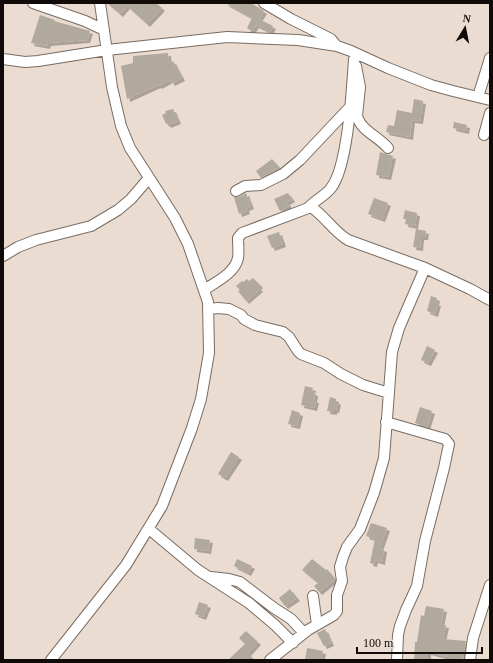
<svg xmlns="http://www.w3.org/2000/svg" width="493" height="663" font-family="Georgia,serif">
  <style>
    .building { fill: #b1a99c; filter: url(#shadow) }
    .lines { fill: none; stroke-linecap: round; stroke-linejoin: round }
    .minor-casing { stroke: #786c62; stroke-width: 12 }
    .minor { stroke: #fff; stroke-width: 10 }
  </style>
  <defs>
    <filter id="shadow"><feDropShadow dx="3" dy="3" stdDeviation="0" flood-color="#0004"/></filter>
  </defs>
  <rect width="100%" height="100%" fill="#eadcd1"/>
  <!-- building -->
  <path class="building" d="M107 3H156L162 8 147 24 127 6 120 14Z
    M225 3H251L264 11 259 19 273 26 270 32 256 25 252 31 247 28 252 18Z
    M40 15 55 20 54 21 90 31 87 40 48 43 47 46 31 43Z
    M168 53 169 63 173 61 182 78 172 83 170 80 159 86 158 85 127 99 121 66 133 63V56Z
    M414 99 423 101 420 121 412 120 410 137 386 132 388 125 394 126 397 110 412 113Z
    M173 109 178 121 168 125 167 123 166 124 162 115 166 113 165 111Z
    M454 122 467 125 466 131 453 128Z
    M380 152 393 156 388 177 376 175Z
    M272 159 279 167 261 178 256 171Z
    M246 193 251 206 246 208 247 211 239 214 234 197H239Z
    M288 193 292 199 287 202 289 206 280 211 274 199Z
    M374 198 388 203 382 219 368 214Z
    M405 210 417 213 415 226 405 224 406 219H403Z
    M416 229 426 231 425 237H421L420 248 413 247Z
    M279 232 283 244 272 248 267 236Z
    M253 278 260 285 258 287 260 289 246 301 238 291 240 290 236 286 242 281 243 282 247 279 249 281Z
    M431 296 437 298 436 303H438L435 314 427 311Z
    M427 346 435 350 428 363 421 360Z
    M305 386 313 388 312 392 315 393 314 400H316L314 408 301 405Z
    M330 397 336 399V401L338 402 336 410H334V412L327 411Z
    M420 407 432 411 427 427 415 423Z
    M292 410 300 413 297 426 288 424Z
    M231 452 239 457 225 478 218 474Z
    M371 523 387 528 380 548 384 549 382 562 375 560 374 564 370 563 375 539 366 536Z
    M195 538 210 540 208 551 194 549Z
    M237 559 252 566 248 573 234 566Z
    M312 559 326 570 327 569 335 579 319 592 314 586 318 583 302 570Z
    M290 589 297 598 285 606 279 598Z
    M199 602 208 605 203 617 195 614Z
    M426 606 444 609 441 624 446 625 443 639 466 641 463 660H451V658L428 652V660H414L415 642H417L421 615 424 616Z
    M325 629 331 643 324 646 317 633Z
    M246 631 258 642 248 653 254 660H228L245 644 239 638Z
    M307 648 323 651 321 660H305Z"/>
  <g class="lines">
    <defs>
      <path id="minor" d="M33 3 85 21 104 30
        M264 3 291 19 331 39 335 44
        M3 59 25 62 38 61 107 50 227 37 298 40 337 46 351 51 388 68 431 85 453 91 490 100
        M356 66 360 87 357 116C361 131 378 136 388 148
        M478 97 490 58
        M484 135 490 113
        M236 191 245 186 261 185 283 174 300 160 349 108
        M308 208C315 200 325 196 331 188 348 167 352 88 354 59
        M3 256 18 247 36 240 91 226 118 210 131 199 149 178
        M204 290C216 282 235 273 238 258 239 251 238 245 238 238L242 233 311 207C325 216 334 232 348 240L425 268 470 289 490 300
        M208 309 218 308 229 309 241 315 244 319 255 325 283 332 289 337 298 351 301 354 324 363 341 374 363 385 389 393
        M386 422 445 439 449 444 444 468 425 541 417 586 406 610 400 626 398 635 397 660
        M149 529 198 570 249 603 275 625 293 643
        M211 577 229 579 240 582 274 608 291 619 304 633
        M313 596 317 625
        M51 660 126 565 162 506 192 428 201 399 209 353 208 302 188 244 175 218 130 148 121 126 112 87 100 3
        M270 660 308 630 334 615 337 611V595L342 581 340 567 343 557 347 547 360 529 374 493 384 458 392 352 399 328 425 268
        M470 660 473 638 490 585"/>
    </defs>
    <!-- minor casing -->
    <use href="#minor" class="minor-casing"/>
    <!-- minor -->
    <use href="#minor" class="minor"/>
  </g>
  <!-- border -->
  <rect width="493" height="663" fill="none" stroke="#100b08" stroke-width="8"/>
  <!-- north arrow -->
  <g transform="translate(465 28) rotate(10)" stroke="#eadcd1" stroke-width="3" paint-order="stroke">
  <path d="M0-3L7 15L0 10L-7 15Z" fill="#100b08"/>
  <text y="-6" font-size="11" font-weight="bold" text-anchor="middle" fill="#100b08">N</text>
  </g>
  <!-- scale -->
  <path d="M357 647v6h125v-6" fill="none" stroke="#100b08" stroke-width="2"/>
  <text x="363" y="647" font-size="12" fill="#100b08" stroke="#eadcd1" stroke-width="3" paint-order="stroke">100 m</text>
</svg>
